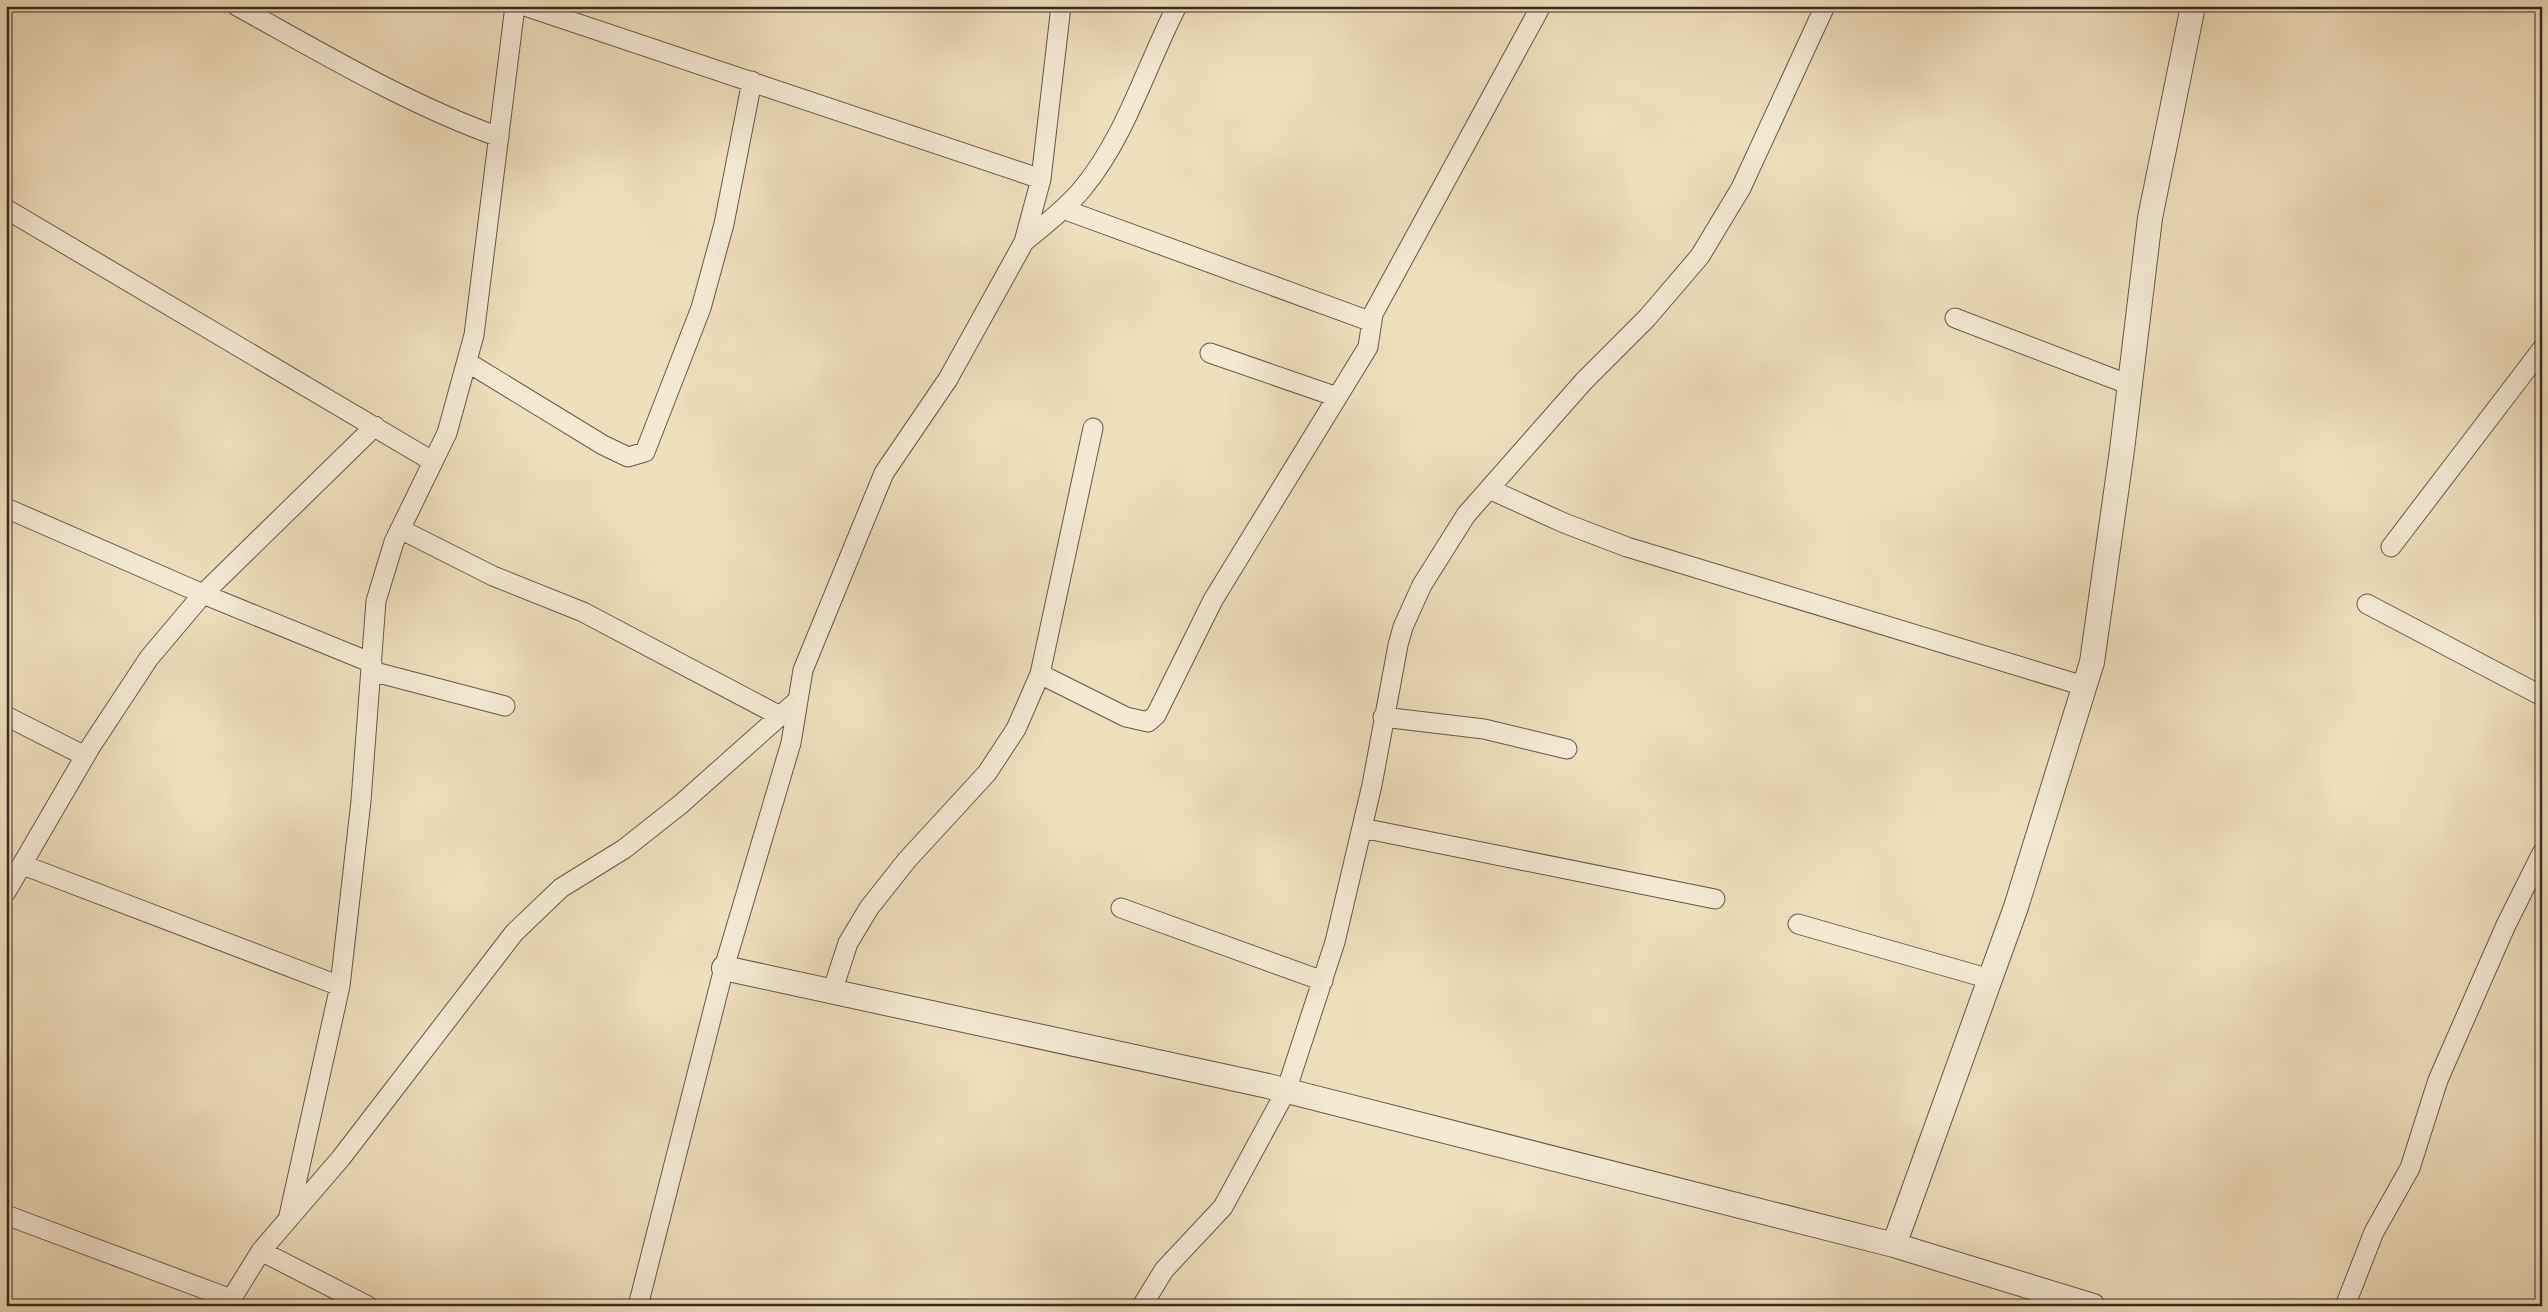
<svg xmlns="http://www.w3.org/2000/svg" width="2548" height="1312" font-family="'Old Standard TT',serif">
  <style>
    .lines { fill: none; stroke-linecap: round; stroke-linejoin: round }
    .minor-casing { stroke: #665749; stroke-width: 21 }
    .tertiary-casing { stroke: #665749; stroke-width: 26 }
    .minor { stroke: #f4ead4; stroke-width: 19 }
    .tertiary { stroke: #f4ead4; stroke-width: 24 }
  </style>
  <rect width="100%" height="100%" fill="#eedfbd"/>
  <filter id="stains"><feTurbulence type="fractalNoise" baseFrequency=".004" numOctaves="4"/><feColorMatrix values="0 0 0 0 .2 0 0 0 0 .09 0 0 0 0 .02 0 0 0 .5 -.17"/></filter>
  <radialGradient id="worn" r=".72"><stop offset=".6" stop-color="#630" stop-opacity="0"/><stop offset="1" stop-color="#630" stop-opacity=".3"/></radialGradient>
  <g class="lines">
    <defs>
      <path id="minor" d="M237 6C322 53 407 104 499 137
        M525 6 1041 179
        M6 209 432 461
        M1063 209 1372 322
        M1024 242C1044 225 1066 209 1083 188 1126 136 1146 66 1177 6
        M1955 318 2130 385
        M1210 353 1337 397
        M467 362 603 445 628 457 645 452 701 308 724 224 752 81
        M1489 489 1564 523 1627 547 2084 686
        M6 508 203 594 372 663
        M400 529 493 576 583 612 780 716
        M2391 547 2542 349
        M2367 604 2542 696
        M371 671 505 706
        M1040 674 1126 717 1148 722 1156 715 1213 600 1368 347 1373 314 1541 6
        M6 716 85 756
        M1383 717 1484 729 1567 749
        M1362 828 1715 899
        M23 865 340 986
        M6 892 91 746 149 658 203 594 375 426
        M1121 908 1323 981
        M1798 924 1990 979
        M832 992 848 943 869 908 907 860 987 773 1016 729 1040 674 1093 428
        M6 1215 231 1299
        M288 1220 340 986 361 801 376 601 394 542 447 433 474 335 515 6
        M261 1251 368 1306
        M227 1306 261 1251 341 1158 514 933 561 888 624 849 681 804 798 700
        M638 1306 724 968 791 743 803 670 884 473 948 379 1024 242 1041 179 1061 6
        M1142 1306 1164 1270 1223 1207 1286 1091 1335 942 1372 785 1398 645 1403 627 1422 585 1466 515 1584 381 1647 318 1700 256 1741 188 1825 6
        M2345 1306 2374 1232 2410 1168 2438 1080 2506 925 2542 853"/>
      <path id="tertiary" d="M724 968 1268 1086 1894 1245 2093 1306
        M1894 1245 2016 907 2092 662 2122 450 2150 218 2193 6"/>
    </defs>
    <!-- minor casing -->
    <use href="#minor" class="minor-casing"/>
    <!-- tertiary casing -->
    <use href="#tertiary" class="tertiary-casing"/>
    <!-- minor -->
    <use href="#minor" class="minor"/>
    <!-- tertiary -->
    <use href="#tertiary" class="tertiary"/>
  </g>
  <!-- margin -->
  <rect width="2548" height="1312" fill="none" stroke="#eedfbd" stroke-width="25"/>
  <rect x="8" y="8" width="2533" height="1297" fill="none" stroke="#382a22" stroke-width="2.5"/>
  <rect x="12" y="12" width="2523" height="1287" fill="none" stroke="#382a22"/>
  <rect width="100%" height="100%" filter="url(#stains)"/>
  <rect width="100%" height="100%" fill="url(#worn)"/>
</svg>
